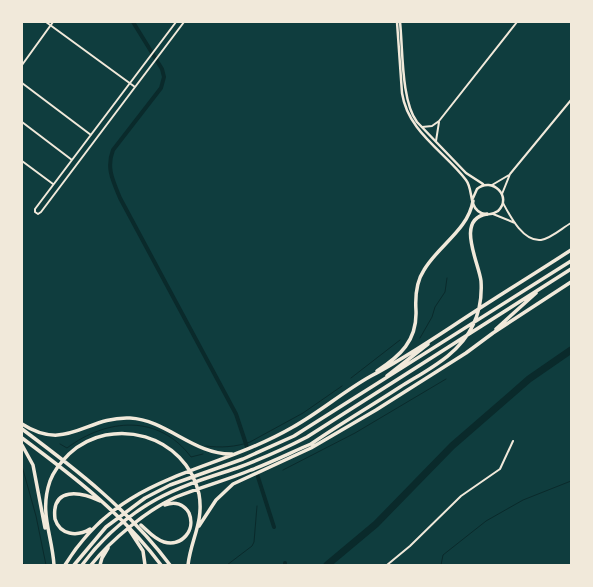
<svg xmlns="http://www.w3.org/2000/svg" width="593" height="587" font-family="'Varela Round',sans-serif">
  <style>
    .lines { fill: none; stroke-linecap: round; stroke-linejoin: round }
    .stream { stroke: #0a2a2b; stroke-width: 1 }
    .canal { stroke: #0a2a2b; stroke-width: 4 }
    .river { stroke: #0a2a2b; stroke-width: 7 }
    .minor { stroke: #f1e9da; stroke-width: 2 }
    .secondary { stroke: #f1e9da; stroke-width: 2.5 }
    .motorway { stroke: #f1e9da; stroke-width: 3.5 }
  </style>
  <rect width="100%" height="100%" fill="#0f3d3e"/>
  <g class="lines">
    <!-- stream -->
    <path class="stream" d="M420 338 432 317 435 307 445 292 447 278
      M351 378 400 340
      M60 444 67 448C107 418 159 414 191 457L203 454
      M206 446C220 448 236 447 250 442L303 413 342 386
      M22 466 36 516 46 565
      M283 470 355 433 446 379
      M22 562 25 565
      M227 565 252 546 254 542 257 506
      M441 565 443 555 486 521 523 500 571 481"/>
    <!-- canal -->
    <path class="canal" d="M133 22 162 69 164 77 161 88 113 150C106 168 113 181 120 198L236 414 247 447
      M257 474 274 527
      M285 563V565"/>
    <!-- river -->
    <path class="river" d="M327 565 376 524 452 446 529 379 571 350"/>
    <!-- minor -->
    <path class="minor" d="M46 22 135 87
      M176 22 35 209V212L38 214 41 212 184 22
      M22 65 53 22
      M22 83 91 135
      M22 122 72 160
      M422 127 432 126 439 121 517 22
      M436 141 439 122
      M22 161 53 184
      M492 185 509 175
      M502 194 510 174 571 100
      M503 203C510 216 523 242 541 240 552 238 562 228 571 223
      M493 214 515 223
      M387 565 410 546 461 496 500 469 513 441"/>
    <!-- secondary -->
    <path class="secondary" d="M397 22 402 93C408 132 444 151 466 180 473 189 469 204 478 211 484 216 492 215 498 211 513 197 492 176 477 189L473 198
      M400 22C403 49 401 101 417 122L466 173 483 184"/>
    <!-- motorway -->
    <path class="motorway" d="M496 329 536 293
      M377 371C400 356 417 341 416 311 415 296 416 282 424 270 438 246 468 230 473 201
      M387 376 428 344
      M22 424C67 453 86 416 130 418 167 420 194 455 232 454
      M22 429C77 470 129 510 170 565
      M22 438C73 476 123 514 161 565
      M311 444C340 424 371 406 400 387 427 370 459 355 473 325 480 311 482 296 481 281 479 263 455 219 487 214
      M22 445 33 465 45 528
      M141 525C148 531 154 539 164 542 182 547 196 530 189 513 184 504 175 501 165 505
      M199 526 216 500 233 484 311 448 376 410 466 353 493 333 571 282
      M128 528 143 551 145 565
      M90 529C77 537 60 535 55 519 51 486 81 492 100 501
      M54 565C52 534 39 513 50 481 54 470 61 462 69 454 112 414 186 435 199 494 204 522 191 539 188 565
      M65 565C122 472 208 476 293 427 320 412 344 391 371 376 407 357 440 334 474 312 506 291 539 271 571 250
      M74 565 106 527 145 498 170 485 243 459 294 436 571 261
      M82 565C102 538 128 515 157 499 182 485 210 477 237 468 261 459 284 449 307 437L571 269
      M91 565C111 540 147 510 176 497 201 487 227 480 251 470 272 462 292 452 313 443
      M100 565 102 558 108 548"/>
  </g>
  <!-- border -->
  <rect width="593" height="587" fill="none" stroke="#f1e9da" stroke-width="46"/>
</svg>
